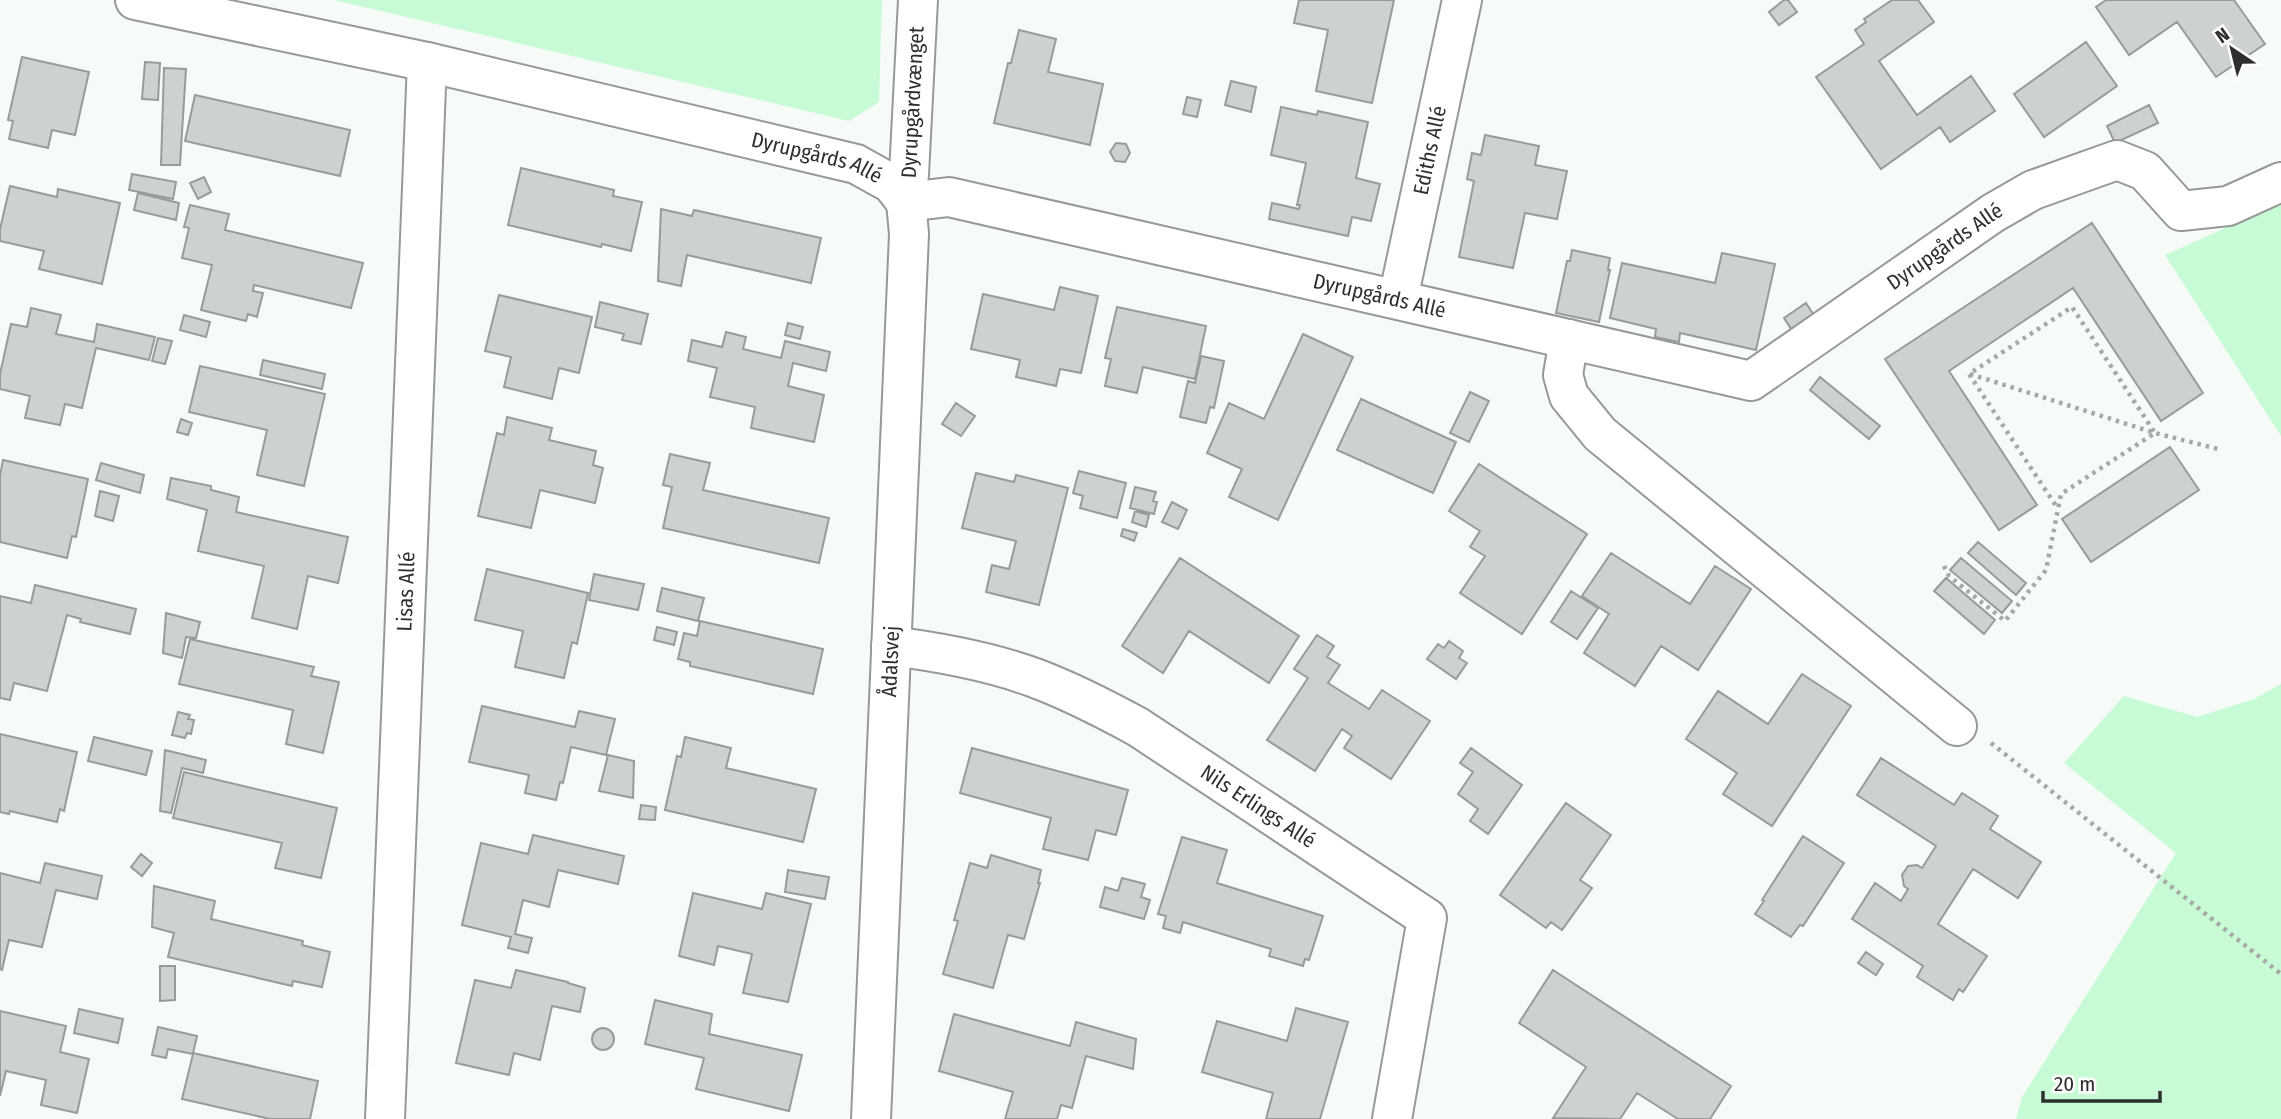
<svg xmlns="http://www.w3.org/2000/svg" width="2281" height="1119" font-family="'Fira Sans Condensed',sans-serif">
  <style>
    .green { fill: #c7fbd6 }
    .building { fill: #ced2cf; stroke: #989c99; stroke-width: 2 }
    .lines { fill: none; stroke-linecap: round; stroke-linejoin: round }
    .minor-casing { stroke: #969a97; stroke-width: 42 }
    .path { stroke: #a5a8a6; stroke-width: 4.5; stroke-dasharray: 3.5 5; stroke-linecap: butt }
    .minor { stroke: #fff; stroke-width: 38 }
    .labels { text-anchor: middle; stroke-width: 5; stroke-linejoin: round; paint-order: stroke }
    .street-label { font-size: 21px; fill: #2d2f2e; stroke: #fff }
  </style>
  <rect width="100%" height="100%" fill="#f7fbf8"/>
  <!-- green -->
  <path class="green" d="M334 0H882L879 102 849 121Z
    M2281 203V436L2165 255Z
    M2281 684V1119H2016L2022 1097 2176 853 2064 763 2124 696 2197 717 2254 699Z"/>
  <!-- building -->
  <path class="building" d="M1299 0H1394L1372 103 1316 91 1328 30 1294 23Z
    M1784 0H1788L1797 12 1779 25 1769 12Z
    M1892 0H1918L1934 22 1879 61 1917 115 1971 76 1995 111 1950 142 1940 127 1881 169 1816 77 1864 44 1855 30 1866 22 1864 19Z
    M2106 0H2234L2265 44 2216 77 2177 22 2129 55 2096 7Z
    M1019 30 1056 39 1048 72 1103 84 1090 145 994 123 1008 63H1011Z
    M2086 42 2117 86 2044 137 2014 94Z
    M22 57 89 72 75 135 52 130 48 148 9 139 13 121 8 120Z
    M145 62 160 63 158 100 142 99Z
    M164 68 186 69 180 165H161Z
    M1231 81 1256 87 1251 112 1225 105Z
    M195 95 350 130 340 176 185 141Z
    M1187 97 1201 100 1197 117 1183 114Z
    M2149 105 2158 123 2115 143 2107 126Z
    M1281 107 1317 115 1318 111 1368 122 1356 178 1380 184 1371 221 1352 217 1348 236 1269 219 1272 203 1299 209 1300 205H1297L1306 163 1271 155Z
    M1485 135 1539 146 1535 165 1567 171 1557 219 1525 213 1513 268 1459 257 1474 181 1467 179 1472 153 1481 155Z
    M1116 143 1126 144 1130 153 1125 162 1115 161 1110 152Z
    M521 168 614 190 613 196 642 202 631 251 602 244 601 247 508 225Z
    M132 174 176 182 173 199 129 190Z
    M204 177 211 192 198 199 190 183Z
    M10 186 57 197 58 189 120 203 102 284 39 269 44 251 0 241V229Z
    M138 193 179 203 176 220 134 210Z
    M190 205 229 214 225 230 363 263 351 308 254 285 253 291 263 293 257 317 248 314 246 321 201 310 212 265 182 258 189 228 184 227Z
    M661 209 692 216 694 210 821 238 811 283 687 255 681 286 658 281Z
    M2092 223 2203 393 2161 421 2073 288 1949 371 2037 505 1999 530 1885 359Z
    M1572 250 1610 258 1608 270H1610L1599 322 1556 313 1567 261H1570Z
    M1722 253 1775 264 1756 350 1680 333 1679 342 1655 337 1656 329 1610 318 1622 263 1715 283Z
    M1060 287 1098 296 1081 373 1060 369 1056 386 1016 377 1020 360 971 349 983 294 1054 310Z
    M499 295 592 317 579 373 559 368 552 399 504 387 511 357 485 351Z
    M600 302 648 314 641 344 622 340 624 334 595 327Z
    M1806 303 1817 320 1795 335 1784 318Z
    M1117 307 1206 326 1195 379 1143 367 1137 393 1105 386 1111 359 1105 358Z
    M31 308 61 315 56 334 94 342 97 324 155 337 149 360 96 348 82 408 65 404 60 425 25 418 30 396 0 389V374L11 324 27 327Z
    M184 315 210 322 206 337 180 330Z
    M788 323 803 327 800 339 785 335Z
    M726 332 746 337 743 349 781 358 785 341 830 352 826 371 793 363 788 386 824 395 814 442 751 428 755 407 710 397 717 368 688 361 692 340 722 347Z
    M1303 334 1353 357 1278 520 1229 497 1242 469 1207 453 1229 403 1264 419Z
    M158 338 172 341 165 364 152 361Z
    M1201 356 1224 361 1214 408 1210 407 1206 423 1180 417 1188 381 1195 383Z
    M263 360 325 374 322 389 260 375Z
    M200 366 325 394 304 486 257 475 267 430 189 412Z
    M1820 377 1880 426 1869 439 1810 390Z
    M1470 392 1489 401 1469 442 1450 433Z
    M1361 399 1456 442 1433 493 1337 450Z
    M956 403 975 416 961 436 942 424Z
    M507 417 552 428 549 440 596 451 593 465 603 468 595 503 540 490 531 528 478 516 497 433 504 435Z
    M181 419 192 423 188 435 177 432Z
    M2170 447 2199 490 2091 562 2062 519Z
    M670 454 710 463 703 490 829 518 819 563 663 528 672 487 663 485Z
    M3 460 88 479 76 537 72 536 67 558 0 542V475Z
    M101 463 144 475 140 493 96 480Z
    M1479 464 1587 534 1522 634 1460 593 1485 556 1470 547 1480 531 1449 511Z
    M1079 471 1126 483 1117 518 1080 508 1083 496 1073 493Z
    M976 473 1014 482 1016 475 1068 488 1039 605 986 592 992 565 1009 569 1016 541 962 528Z
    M171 478 211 486V490L239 497 236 512 348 537 338 583 308 576 297 629 252 618 264 566 198 551 207 510 167 499Z
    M1135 487 1156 492 1153 501 1157 502 1154 514 1130 508Z
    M100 491 119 496 113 521 95 516Z
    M1172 502 1187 510 1178 529 1162 522Z
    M1135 511 1149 515 1146 527 1132 522Z
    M1123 529 1137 533 1134 541 1121 536Z
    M1978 542 2026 583 2016 595 1968 553Z
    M1611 553 1690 604 1715 566 1751 589 1698 670 1661 646 1635 686 1584 653 1609 614 1582 596Z
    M1180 558 1299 636 1269 683 1189 631 1163 673 1122 646Z
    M1961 558 2012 601 2002 613 1950 570Z
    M487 569 588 593 577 644 572 642 564 678 515 667 523 631 475 620Z
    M594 574 644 584 638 610 589 600Z
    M1946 578 1995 620 1984 634 1934 591Z
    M35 585 136 609 130 634 80 622 81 619 67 615 47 691 14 683 10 700 0 698V596L31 603Z
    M662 588 704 598 698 621 657 611Z
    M1571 591 1598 608 1577 639 1551 622Z
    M166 613 200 622 196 638 186 637 182 658 163 653Z
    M700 621 823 649 813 694 690 666V662L678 659 684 633 697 636Z
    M657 627 677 632 674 645 654 640Z
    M1317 635 1334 646 1327 657 1340 665 1328 683 1369 709 1382 690 1430 721 1391 779 1344 748 1352 736 1342 729 1315 771 1267 740 1308 678 1294 669Z
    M190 639 314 667 311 676 339 682 323 753 286 744 293 710 179 684Z
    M1449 641 1463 651 1459 658 1467 663 1456 679 1427 659 1438 644 1444 648Z
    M1802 674 1851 706 1772 826 1723 794 1737 773 1686 739 1718 691 1768 724Z
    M482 706 575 727 579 711 615 719 606 755 571 747 563 783 560 782 556 800 525 793 529 775 469 762Z
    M178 712 190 715 188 719 194 720 191 734 187 733 185 738 172 735Z
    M0 734 77 752 64 811 60 809 57 822 10 811 9 814 0 812Z
    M94 737 152 751 146 775 88 761Z
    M685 737 731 748 726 768 816 789 803 842 665 810 677 756 681 757Z
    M972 748 1128 790 1116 835 1096 830 1088 860 1043 849 1051 818 960 793Z
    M1471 748 1522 785 1488 834 1470 821 1478 809 1458 794 1473 772 1460 763Z
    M165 750 206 760 203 773 182 768 171 813 160 811Z
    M608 755 634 761 633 798 599 791Z
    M1881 758 1954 805 1962 793 1998 816 1990 829 2041 862 2018 898 1973 869 1938 924 1987 956 1963 992 1959 989 1953 1000 1917 977 1923 966 1852 919 1875 883 1901 901 1908 889 1904 886 1902 875 1908 866 1917 865 1922 868 1936 846 1857 795Z
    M184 772 337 808 321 878 275 868 282 843 173 818Z
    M1566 803 1611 835 1580 880 1592 888 1562 930 1551 922 1546 928 1500 895Z
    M641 805 656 807 655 820 639 819Z
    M533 835 624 856 618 884 558 870 549 907 523 900 515 934 532 938 528 953 508 948 511 937 462 925 481 843 528 854Z
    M1803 836 1844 863 1803 926 1800 925 1791 937 1755 914 1764 901 1762 900Z
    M1182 837 1227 850 1217 883 1323 916 1309 960 1305 959 1303 966 1269 956 1271 949 1183 922 1180 933 1163 928 1166 916 1158 914Z
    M141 854 152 863 142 876 131 867Z
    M991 855 1041 870 1038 883H1040L1024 939 1008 935 993 988 943 974 958 921 954 920 970 863 987 868Z
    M45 863 102 876 97 899 56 890 42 947 9 940 2 970 0 969V873L40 883Z
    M788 870 829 877 825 899 785 892Z
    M1122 878 1145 884 1141 897 1150 900 1144 919 1100 907 1105 887 1118 891Z
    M154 886 215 901 211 919 303 941 302 945 330 952 322 987 293 981 292 986 168 957 174 933 152 927Z
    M693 893 762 909 766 893 811 904 788 1002 743 993 752 954 718 946 714 965 679 956Z
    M1866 952 1883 964 1876 975 1858 963Z
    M160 966H175V1000L160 1001Z
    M516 970 568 982V983L585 988 580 1012 552 1006 540 1060 514 1053 509 1075 456 1063 475 980 511 988Z
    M1553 970 1731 1086 1710 1119H1678L1637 1093 1620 1119 1553 1118 1586 1067 1519 1023Z
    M655 1000 712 1014 709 1034 802 1055 789 1111 696 1089 704 1058 645 1044Z
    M1296 1008 1348 1022 1320 1119H1266L1273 1093 1202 1072 1217 1021 1287 1041Z
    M79 1009 123 1019 118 1043 74 1033Z
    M0 1011 66 1026 60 1052 89 1059 77 1113 41 1105 46 1080 6 1071 0 1096Z
    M954 1014 1070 1046 1076 1022 1136 1039 1133 1069 1086 1056 1072 1108 1061 1105 1057 1119H1005L1013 1092 939 1071Z
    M158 1027 197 1036 193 1053 318 1081 310 1119H270L182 1099 193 1054 168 1049 166 1058 152 1055Z
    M592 1039a11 11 0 1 1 22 0a11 11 0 1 1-22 0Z"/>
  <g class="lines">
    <defs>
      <g id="minor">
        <path id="s1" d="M135 0 427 62 856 164 892 184 906 202"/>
        <path id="s2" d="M906 202 949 197 1751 381 1993 213 2033 190 2117 160 2145 171 2181 211 2228 206 2281 182"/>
        <path id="s3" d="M1398 299 1462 0"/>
        <path d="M1569 339 1563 375 1569 396 1600 434 1957 726"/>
        <path id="s4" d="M891 646C939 652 989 661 1035 678 1070 691 1105 709 1138 727L1427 918 1392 1119"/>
        <path id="s5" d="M385 1119 427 62"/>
        <path id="s6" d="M871 1119 909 234 906 202 909 174 918 0"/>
      </g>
    </defs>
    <!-- minor casing -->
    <use href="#minor" class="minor-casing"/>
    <!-- path -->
    <path class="path" d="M1970 374 2155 433 2222 450
      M1944 566 1949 576 2005 621 2046 570 2061 494 2155 433 2072 307 1969 374 2058 509
      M1991 743 2281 974"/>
    <!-- minor -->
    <use href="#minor" class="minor"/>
  </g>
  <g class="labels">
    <!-- street labels -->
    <g class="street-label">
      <text dy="7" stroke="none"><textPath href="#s6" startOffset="1018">Dyrupgårdvænget</textPath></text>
      <text dy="7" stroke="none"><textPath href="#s3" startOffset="152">Ediths Allé</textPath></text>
      <text dy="7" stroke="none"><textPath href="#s1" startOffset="700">Dyrupgårds Allé</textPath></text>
      <text dy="7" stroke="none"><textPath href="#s2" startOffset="1102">Dyrupgårds Allé</textPath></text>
      <text dy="7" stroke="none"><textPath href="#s2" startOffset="485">Dyrupgårds Allé</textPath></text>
      <text dy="7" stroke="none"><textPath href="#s5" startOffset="528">Lisas Allé</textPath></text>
      <text dy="7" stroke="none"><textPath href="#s6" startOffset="458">Ådalsvej</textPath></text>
      <text dy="7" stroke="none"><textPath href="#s4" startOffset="406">Nils Erlings Allé</textPath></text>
    </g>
  </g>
  <!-- north arrow -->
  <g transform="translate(2232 49) rotate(325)" stroke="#ffffff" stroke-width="5" paint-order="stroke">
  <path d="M0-5L12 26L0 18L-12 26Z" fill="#2d2f2e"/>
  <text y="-10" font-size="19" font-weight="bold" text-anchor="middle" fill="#2d2f2e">N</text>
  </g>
  <!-- scale -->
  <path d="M2043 1091v10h117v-10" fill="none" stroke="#2d2f2e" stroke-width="3.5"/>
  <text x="2054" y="1091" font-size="21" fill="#2d2f2e" stroke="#ffffff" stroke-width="5" paint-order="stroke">20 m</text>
</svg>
